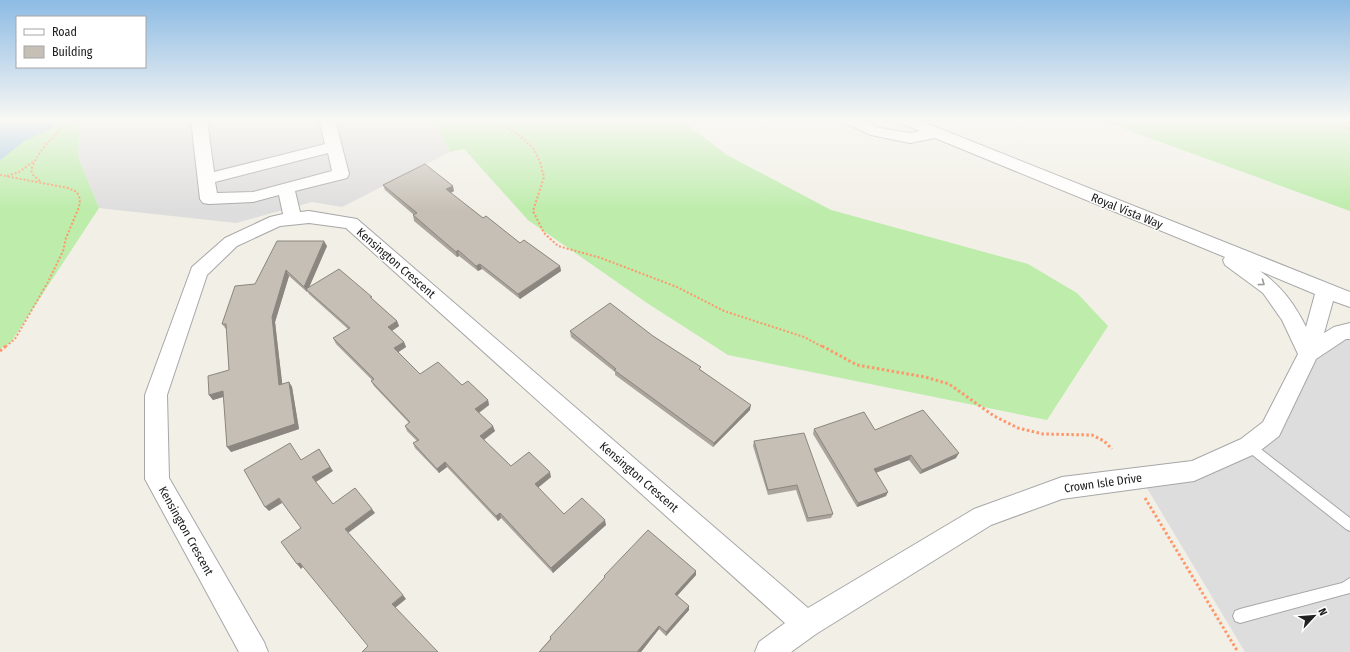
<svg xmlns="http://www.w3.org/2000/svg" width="1350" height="652" font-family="'Fira Sans Condensed',sans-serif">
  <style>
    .residential { fill: #dedddd }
    .grass { fill: #bdecab }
    .water { fill: #a5c6df }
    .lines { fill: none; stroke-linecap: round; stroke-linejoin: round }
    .lane-casing { stroke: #a7a7a7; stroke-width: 2 }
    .street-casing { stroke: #a7a7a7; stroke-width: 2 }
    .path-far1 { stroke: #fe976a; stroke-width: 2; stroke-dasharray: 2 2; stroke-linecap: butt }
    .path { stroke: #fe976a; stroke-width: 3; stroke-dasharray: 2.5 2.5; stroke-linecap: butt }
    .lane { fill: #fff; fill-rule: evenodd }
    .street { fill: #fff; fill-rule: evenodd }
    .wall { fill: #aaa49c }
    .shaded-wall { fill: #8b867f }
    .building { fill: #c6bfb5; stroke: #8b867f }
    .oneway { stroke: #9b9b9b }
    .labels { text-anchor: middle; stroke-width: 3; stroke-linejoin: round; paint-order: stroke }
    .street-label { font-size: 12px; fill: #202020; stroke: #fff }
  </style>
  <rect width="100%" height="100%" fill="#f1efe6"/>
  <!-- residential -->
  <path class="residential" d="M80 120H433L450 152 342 207 312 202 236 223 99 208 78 157Z
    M1350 331V652H1245L1141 478 1249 445 1308 354Z"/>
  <!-- grass -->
  <path class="grass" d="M0 120H80L78 157 99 208 11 342 0 349Z
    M433 120H681L727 155 831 210 1028 264 1077 293 1108 326 1047 420 728 355 647 303 528 220 464 149 450 152Z
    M1100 120H1350V211Z"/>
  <!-- water -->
  <path class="water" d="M0 120H59L51 129 26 140 0 160Z"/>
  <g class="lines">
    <defs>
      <path id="lane" d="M1249 441 1253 443 1350 518V531L1346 529 1245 449 1243 446 1245 443Z
        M1350 578V593L1346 594 1240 623 1235 621 1233 616 1235 611 1240 609 1342 583Z"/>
      <path id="street" d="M191 120H207L214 172 325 144 319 120H335L349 174 347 178 295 191 300 212 309 211 357 219 808 608 974 509 1062 477 1192 461 1241 439 1263 422 1298 354 1282 320 1263 293 1225 265 1223 260 1225 257 935 138 910 143 871 135 845 123 842 120H862L880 128 910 133 920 131 900 123 897 120H918L1350 292V307L1333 301 1324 333 1334 327 1350 323V339H1346L1316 359 1279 436 1257 453 1194 481 1062 499 991 525 816 634 791 652H755L759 642 785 623 346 228 309 223 280 226 237 246 207 275 167 395 169 478 264 642 268 652H239L145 479V395L192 267 225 238 270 217 283 214 279 195 253 202 209 204 203 203 200 199ZM328 153 332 171 253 192 217 193 215 182ZM1260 271 1315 294 1306 327C1294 303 1281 286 1260 271Z"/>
    </defs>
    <!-- lane casing -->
    <use href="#lane" class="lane-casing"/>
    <!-- street casing -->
    <use href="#street" class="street-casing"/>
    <!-- path-far1 -->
    <path class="path-far1" d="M494 120 519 135 534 149 540 162 544 177 533 211 544 233 558 246 601 258 677 287 724 311 804 337 823 347
      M1317 120 1350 129
      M0 175 68 188 77 192 80 199 79 207 66 238 63 251 48 282 15 339 5 347
      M7 176 19 172 34 161
      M40 181 33 175 31 170C39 149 54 135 71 120"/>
    <!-- path -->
    <path class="path" d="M822 346 857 365 925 377 949 384 994 416 1018 428 1043 434 1092 435 1104 441 1112 449
      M0 351 6 346
      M1145 498 1238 652"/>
    <!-- lane -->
    <use href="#lane" class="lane"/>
    <!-- street -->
    <use href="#street" class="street"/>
  </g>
  <!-- wall -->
  <path class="wall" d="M383 185 454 191 450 193 483 218 520 243 560 266 561 271 520 299 482 269 478 271 459 256 457 257 414 221 413 215H414L385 190Z
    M327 246 309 287 373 300 397 321 399 326 392 331 404 342 406 347 398 352 420 374 462 385 488 400 489 405 479 413 495 431 484 440 511 466 551 477 538 488 564 514 606 525 553 573 501 518 498 521 447 467 439 473 415 448 413 443 417 441 407 431 405 426 409 423 374 386 371 381 372 380 336 344 333 338 348 329 309 294 307 291V292L289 276 275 322 282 384 289 382 292 387 299 429 231 452 223 397 213 400 209 395 229 370 227 329H226L222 324 255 284Z
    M570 331 653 336 701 370 750 410 713 447 615 375V372L571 337Z
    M814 429 875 430 956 458 920 474 909 460 876 473 886 496 857 507 813 434Z
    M754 441 833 514 831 518 807 522 796 490 768 495 753 446Z
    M696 575 677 596 689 606V610L666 636 659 629 641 652H539L550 639V637L604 578V576Z"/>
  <!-- shaded-wall -->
  <path class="shaded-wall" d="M453 186 454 191 447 195 446 189Z
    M324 241 327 246 308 290 306 289 307 291V292L304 287Z
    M458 250 459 256 457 257 456 252Z
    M480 264 482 269 478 271 476 266Z
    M560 266 561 271 520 299 518 294Z
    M286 270 289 276 275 322 283 390 279 385 272 317Z
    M397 321 399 326 390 332 388 327Z
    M404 342 406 347 397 353 394 348Z
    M289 382 292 387 299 429 231 452 227 447Z
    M223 391 226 396 213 400 209 395Z
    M488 400 489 405 477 414 475 409Z
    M751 405 750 410 713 447 714 443Z
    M493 426 495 431 482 441 480 436Z
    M319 449 333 471 316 482 312 477Z
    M959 453 956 458 920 474 922 470Z
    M911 455 909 460 872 474 874 469Z
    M445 462 447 467 439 473 437 469Z
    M550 472 551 477 536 489 535 484Z
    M888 492 886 496 857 507 858 503Z
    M279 498 282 503 269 511 265 507Z
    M372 509 375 513 348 533 345 529Z
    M500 513 501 518 498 521 496 516Z
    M605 520 606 525 553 573 551 568Z
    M300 563 303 567 301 569 297 564Z
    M696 571V575L675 598V594Z
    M403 595 406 599 395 608 392 604Z
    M689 606V610L666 636V632Z
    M659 626V629L641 652H637Z"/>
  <!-- building -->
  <path class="building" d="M425 164 453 186 446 189 483 218 486 216 520 243 524 240 560 266 518 294 480 264 476 266 458 250 456 252 413 215 417 213 383 185Z
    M277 241H324L304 287 286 270 272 317 279 385 289 382 295 424 227 447 223 391 209 395 208 376 229 370 226 324H222L235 286 255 284Z
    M339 269 372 297H370L397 321 388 327 404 342 394 348 420 374 438 362 462 385 468 381 488 400 475 409 493 426 480 436 511 466 529 452 550 472 535 484 564 514 582 498 605 520 551 568 500 513 496 516 445 462 437 469 413 443 419 440 405 426 410 422 371 381 374 379 333 338 350 328 306 289Z
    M610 303 653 336 701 367 699 369 751 405 714 443 614 370 616 369 570 331Z
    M923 410 959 453 922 470 911 455 874 469 888 492 858 503 814 429 864 412 875 430Z
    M804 433 833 514 808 518 797 485 768 490 754 441Z
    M290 443 301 460 319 449 330 467 312 477 333 504 355 488 372 509 345 529 403 595 392 604 438 652H362L368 646 300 563 297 564 281 542 301 528 279 498 265 507 244 470Z
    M648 530 696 571 675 594 689 606 666 632 659 626 637 652H539L551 639 550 637 605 577 604 576Z"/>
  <!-- one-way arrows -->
  <defs><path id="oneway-chevron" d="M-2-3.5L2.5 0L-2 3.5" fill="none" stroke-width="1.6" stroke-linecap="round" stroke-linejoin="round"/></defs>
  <use class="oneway" href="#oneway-chevron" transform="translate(1262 283) rotate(36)"/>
  <!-- sky -->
  <linearGradient id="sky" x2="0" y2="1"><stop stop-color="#8dbbe4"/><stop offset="0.57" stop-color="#f9f8f4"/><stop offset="1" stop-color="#f9f8f4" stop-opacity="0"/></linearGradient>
  <rect width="1350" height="211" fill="url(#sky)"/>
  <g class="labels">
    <!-- street labels -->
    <g class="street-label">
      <text transform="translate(1127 211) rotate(22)" y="4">Royal Vista Way</text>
      <text transform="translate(396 263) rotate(41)" y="4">Kensington Crescent</text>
      <text transform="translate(639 477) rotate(41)" y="4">Kensington Crescent</text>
      <text transform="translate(1103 483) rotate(-8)" y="4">Crown Isle Drive</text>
      <text transform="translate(186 531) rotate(61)" y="4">Kensington Crescent</text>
    </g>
  </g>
  <!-- legend -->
  <rect x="16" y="16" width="130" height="52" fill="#ffffff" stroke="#a6a6a6"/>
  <rect x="24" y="29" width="20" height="6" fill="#ffffff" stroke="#a6a6a6"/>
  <text x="52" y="36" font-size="12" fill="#202020">Road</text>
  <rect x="24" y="46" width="20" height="12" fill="#c6bfb5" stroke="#a6a6a6"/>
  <text x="52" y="56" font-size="12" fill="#202020">Building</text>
  <!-- north arrow -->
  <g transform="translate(1314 616) rotate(64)" stroke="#ffffff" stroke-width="3" paint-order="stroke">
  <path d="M0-3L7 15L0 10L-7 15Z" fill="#202020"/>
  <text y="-6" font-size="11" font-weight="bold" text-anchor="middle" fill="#202020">N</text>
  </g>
</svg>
